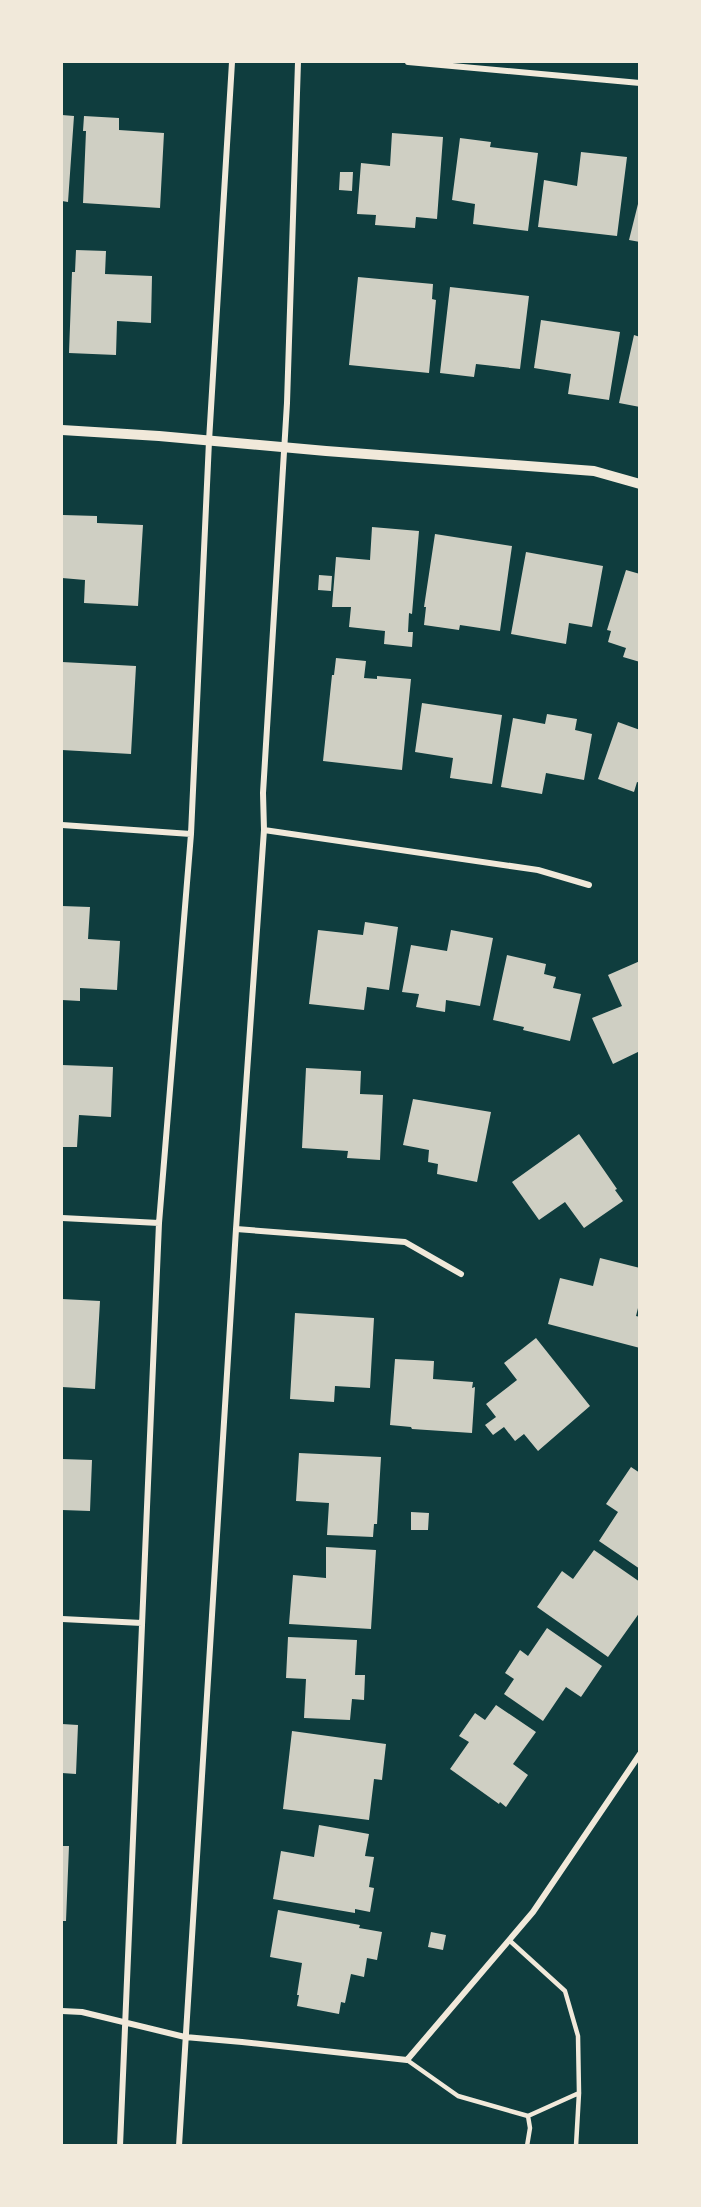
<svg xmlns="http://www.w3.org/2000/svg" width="701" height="2207" font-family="'Fira Sans Condensed',sans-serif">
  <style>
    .building { fill: #cfcfc3 }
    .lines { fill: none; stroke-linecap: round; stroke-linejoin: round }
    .service { stroke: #f1e9da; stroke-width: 4.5 }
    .minor { stroke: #f1e9da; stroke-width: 6 }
    .tertiary { stroke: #f1e9da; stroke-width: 10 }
  </style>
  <rect width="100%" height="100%" fill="#0f3d3e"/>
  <!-- building -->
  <path class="building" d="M62 115 74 116 68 202 62 201Z
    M84 116 119 118V130L164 133 160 208 83 203 86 131H83Z
    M392 133 443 137 437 219 416 217 415 228 375 225 376 215 357 214 361 163 390 166Z
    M460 138 491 142 490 147 538 153 528 231 473 224 475 204 452 200Z
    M581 152 627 157 617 236 538 227 544 180 577 186Z
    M340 172H353L352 191 339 190Z
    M639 200H640V242L629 240Z
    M76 250 106 251 105 274 152 276 151 323 117 321 116 355 69 353 72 272H75Z
    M358 277 433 284 432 299 436 300 429 373 349 365Z
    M450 287 529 296 520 369 476 364 474 377 440 373Z
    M541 320 620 332 609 400 568 394 571 374 534 368Z
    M634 335 640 337V407L619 403Z
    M63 515 97 516V523L143 525 138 606 84 603 85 580 62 578Z
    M372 527 419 531 412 614 409 613 408 632H413L412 647 384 644 385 631 349 627 351 607H332L336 557 370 560Z
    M435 534 512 546 500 631 460 625 459 630 424 625 426 607H424Z
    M526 552 603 566 592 627 569 623 566 644 511 634Z
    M626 570 640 574V662L623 657 626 648 608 642 611 631 607 630Z
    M319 575 332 576 331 591 318 590Z
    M336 658 366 661 364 678 377 679V676L411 679 402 770 323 761 332 675H334Z
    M62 662 136 666 131 754 62 750Z
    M422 703 502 715 492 784 450 778 453 758 415 752Z
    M547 714 577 719 575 730 592 734 584 780 546 773 542 794 501 787 513 718 545 724Z
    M618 722 640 730V783L637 782 634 792 598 779Z
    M62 906 90 907 88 939 120 941 117 990 80 988V1001L62 1000Z
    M365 922 398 927 389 990 367 987 364 1010 309 1004 318 930 363 935Z
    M451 930 493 938 480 1006 446 1000 445 1012 416 1007 419 994 402 992 411 945 447 951Z
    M507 955 546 964 544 974 556 977 553 988 581 994 570 1041 523 1030 524 1027 493 1020Z
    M640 961V1051L613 1064 592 1018 622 1006 608 975Z
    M62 1065 113 1067 111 1117 79 1115 77 1147H62Z
    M306 1068 361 1071 360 1094 383 1095 380 1160 347 1158 348 1151 302 1148Z
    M413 1099 491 1112 477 1182 437 1174 438 1164 428 1162 429 1150 403 1145Z
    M579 1134 617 1189 615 1190 623 1201 584 1228 565 1202 539 1220 512 1182Z
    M600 1258 640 1268V1300L636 1316 640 1317V1348L548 1324 560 1278 593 1286Z
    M62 1299 100 1301 95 1389 62 1387Z
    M295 1313 374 1318 370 1388 335 1386 334 1402 290 1399Z
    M536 1338 590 1406 538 1451 524 1434 515 1441 504 1427 493 1435 485 1425 496 1417 486 1404 517 1380 504 1363Z
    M395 1359 434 1361 433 1379 473 1382 472 1388 475 1387 472 1433 412 1429 411 1427 390 1425Z
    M299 1453 381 1457 377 1524H374L373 1537 327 1535 329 1503 296 1501Z
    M62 1459 92 1460 90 1511 62 1510Z
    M631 1467 640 1473V1569L599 1541 618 1512 606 1504Z
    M411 1512 429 1513 428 1530H411Z
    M326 1547 376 1550 371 1629 289 1624 293 1575 326 1578Z
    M594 1550 640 1582V1612L608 1657 537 1607 562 1571 573 1579Z
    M547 1628 602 1666 581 1697 566 1687 543 1721 504 1694 514 1679 505 1673 520 1650 528 1656Z
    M288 1637 357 1640 355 1675H365L364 1700 352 1699 350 1720 304 1718 306 1679 286 1678Z
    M496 1705 536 1732 513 1764 528 1775 506 1807 500 1802 499 1804 450 1769 469 1742 459 1736 475 1713 485 1720Z
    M62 1724 78 1725 76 1774 62 1773Z
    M292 1731 386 1744 382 1780 374 1779 369 1820 283 1809Z
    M319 1825 369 1834 365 1856 374 1857 369 1887 374 1888 370 1912 355 1909V1913L273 1899 281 1851 314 1857Z
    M62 1846H69L66 1921H62Z
    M278 1910 360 1925 359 1928 382 1932 377 1960 367 1958 364 1977 351 1974 345 2003 341 2002 339 2014 297 2006 299 1995H297L302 1963 270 1957Z
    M431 1932 446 1935 443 1950 428 1947Z"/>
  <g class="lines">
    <!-- service -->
    <path class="service" d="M509 1940 565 1991 578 2036 579 2093 576 2146
      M407 2060 458 2096 528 2116 530 2128 527 2146
      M528 2116 579 2093"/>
    <!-- minor -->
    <path class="minor" d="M408 62 640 83
      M62 825 191 834
      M264 830 538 870 589 885
      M62 1218 159 1223
      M236 1229 405 1242 461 1274
      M62 1619 142 1623
      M62 2011 82 2012 185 2037 242 2042 407 2060 533 1912 640 1754
      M120 2146 159 1223 191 834 209 441 232 62
      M179 2146 236 1229 264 830 263 793 287 403 298 62"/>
    <!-- tertiary -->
    <path class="tertiary" d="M62 430 159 436 326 451 594 471 640 484"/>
  </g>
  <!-- border -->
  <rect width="701" height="2207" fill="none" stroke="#f1e9da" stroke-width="126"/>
</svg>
